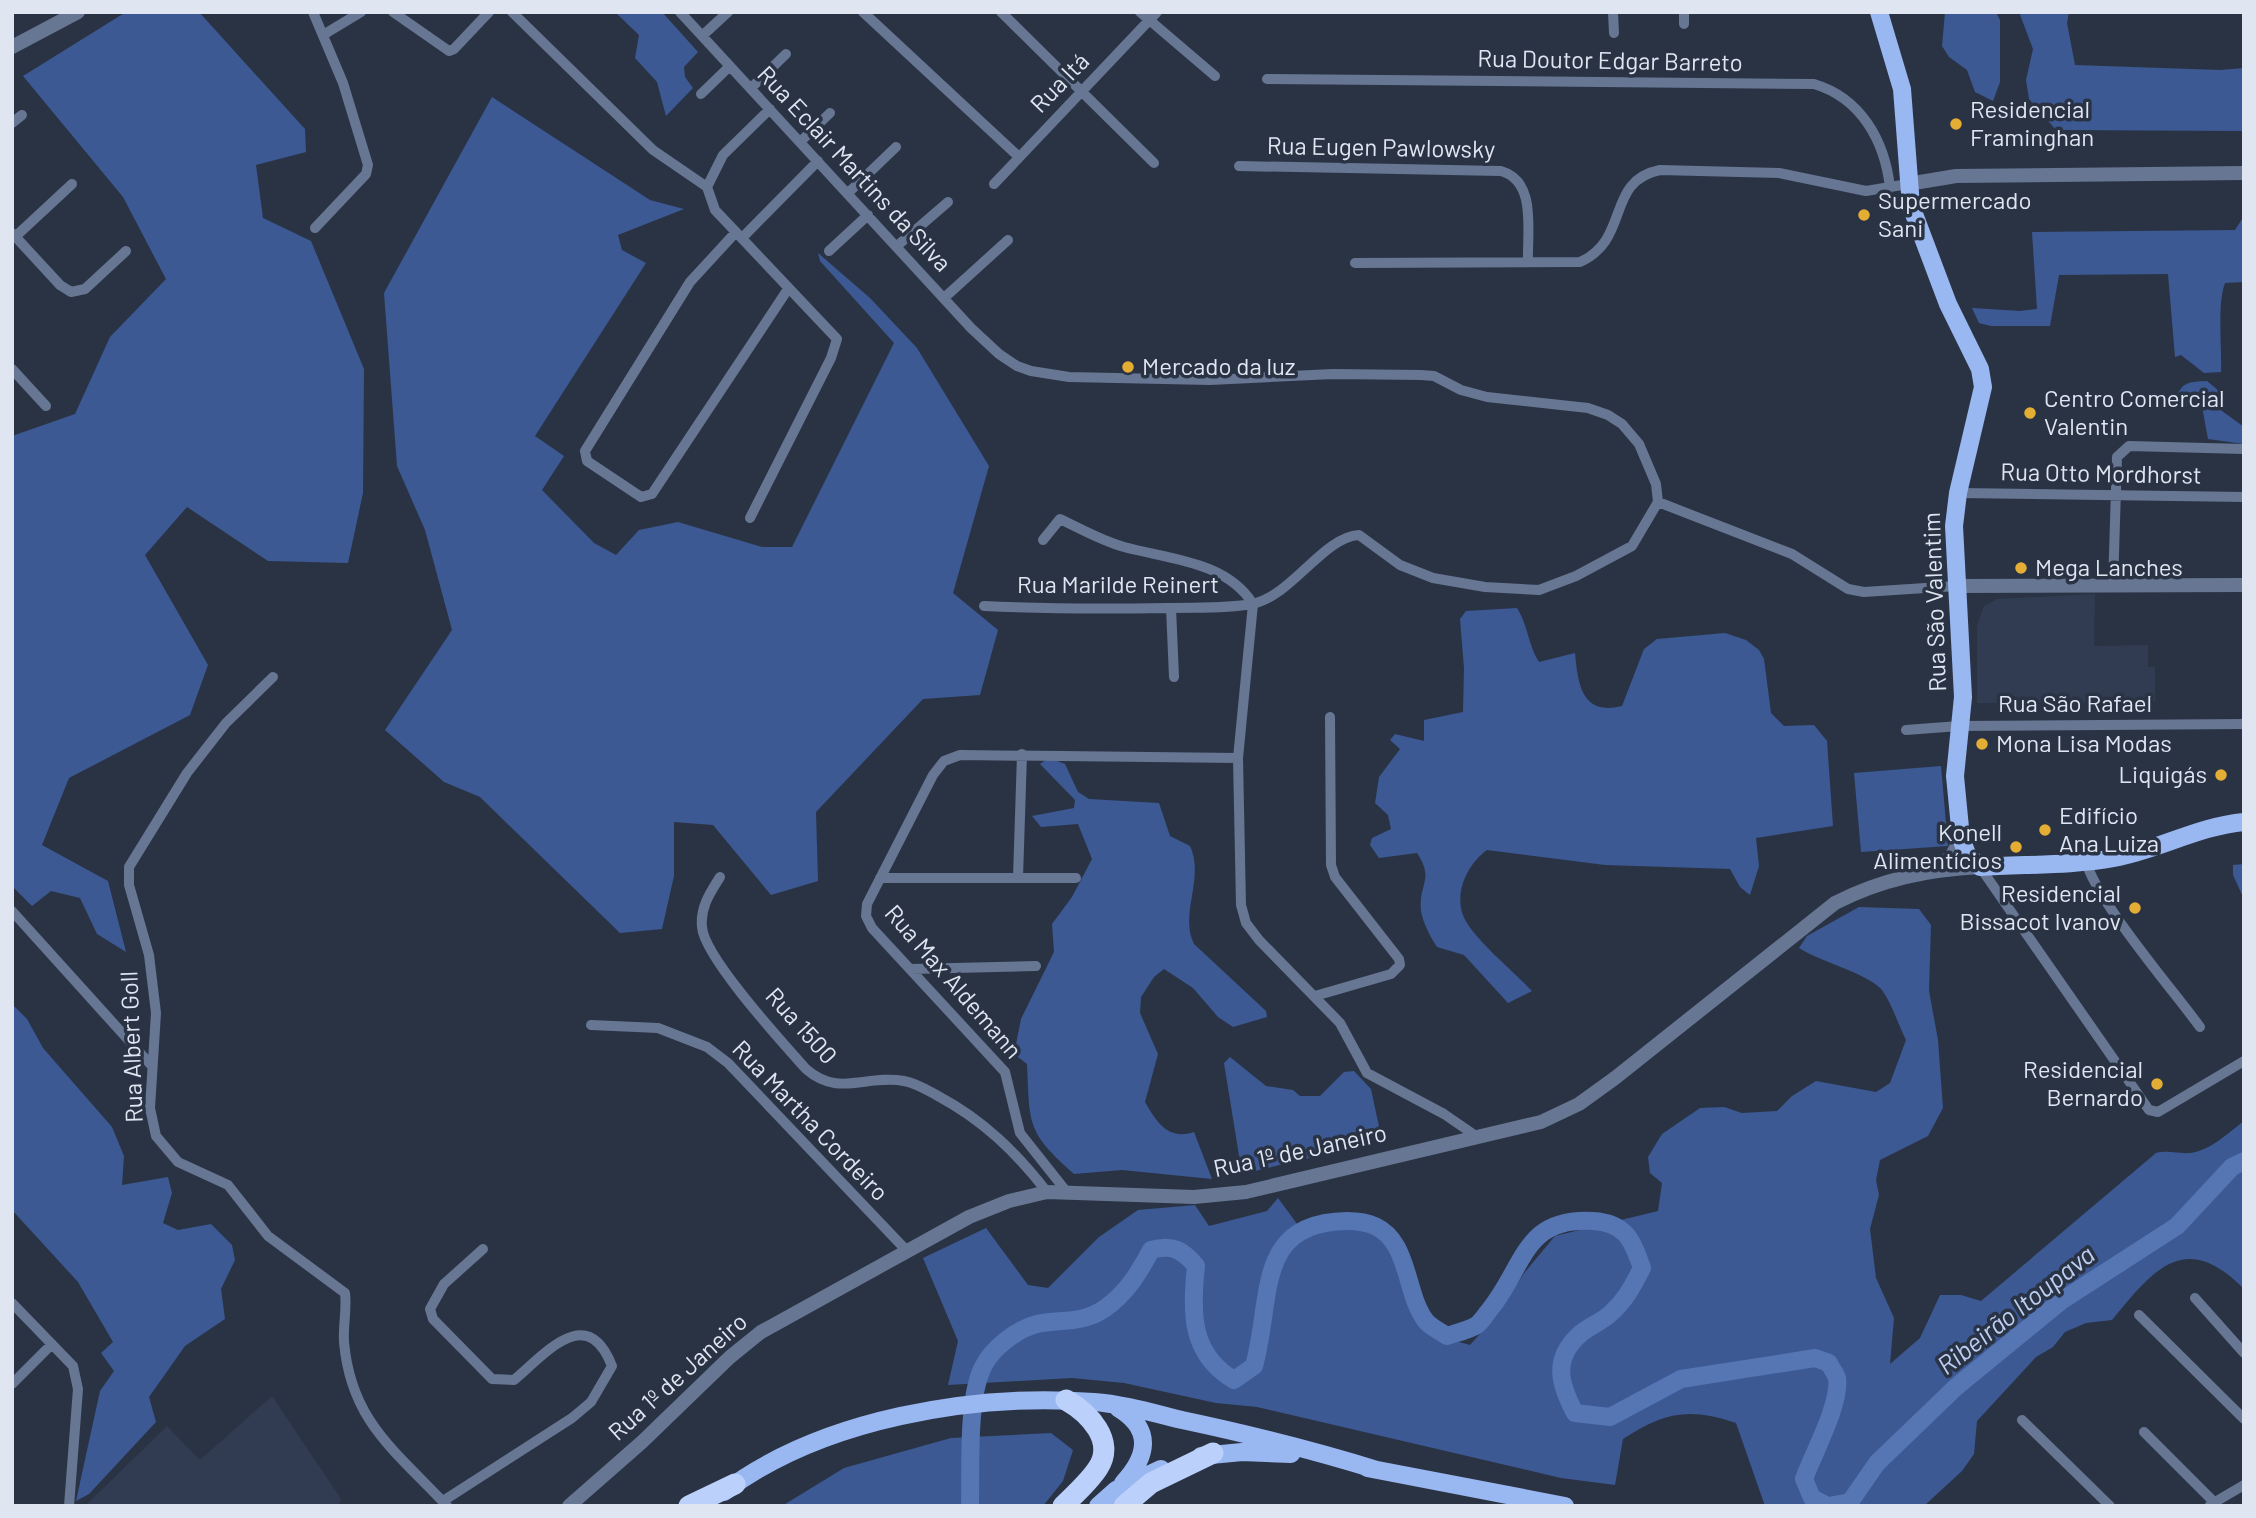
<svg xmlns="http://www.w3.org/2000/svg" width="2256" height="1518" font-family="Barlow,sans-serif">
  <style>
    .built { fill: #313c52 }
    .green { fill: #3c5994 }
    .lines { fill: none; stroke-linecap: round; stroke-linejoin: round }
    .river { stroke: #5575b3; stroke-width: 18 }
    .minor { stroke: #677692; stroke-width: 10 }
    .tertiary { stroke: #677692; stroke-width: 14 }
    .primary { stroke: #99b7f0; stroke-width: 18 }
    .motorway { stroke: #bbd1fb; stroke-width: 21 }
    .poi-dot { fill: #e4ae35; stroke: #2a3344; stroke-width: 2.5 }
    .labels { text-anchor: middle; stroke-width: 7; stroke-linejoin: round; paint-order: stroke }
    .street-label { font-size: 24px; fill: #e0e6f1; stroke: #2a3344 }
    .poi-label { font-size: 24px; fill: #e0e6f1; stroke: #2a3344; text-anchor: start }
    .water-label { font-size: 26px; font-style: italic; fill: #bccff3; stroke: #2a3344 }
  </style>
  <rect width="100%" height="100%" fill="#2a3344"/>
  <!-- built -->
  <path class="built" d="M2095 594 2094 646 2148 645V667H2155V702L1977 703V625L1984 606 1997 599Z
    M272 1396 341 1499 338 1506H85L167 1426 200 1460Z"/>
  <!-- green -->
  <path class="green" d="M126 12H199L305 129 306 152 256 165 263 218 311 241 364 369 363 493 348 563 268 561 187 507 145 555 208 665 190 715 69 778 42 845 108 881 126 952 97 934 80 898 51 891 32 906 12 886V436L75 414 110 337 166 279 123 197 23 76Z
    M615 12H662L698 52 684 67 685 77 693 88 666 116 657 82 635 58 639 35Z
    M1945 12H1996L2000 20V82L1993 101 1975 92 1967 70 1949 57 1942 46Z
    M2019 12H2069L2067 23 2075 65 2220 70 2244 68V131L2056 130 2029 99 2026 80 2033 49Z
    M492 97 650 200 684 209 618 235 622 250 646 263 535 436 564 456 542 490 594 543 616 555 639 530 678 522 762 547H792L894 343 820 261 818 253 870 298 917 348 989 466 953 593 998 630 980 695 923 699 816 812 818 881 771 895 713 825 674 822V876L662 929 620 933 480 797 444 782 385 730 452 630 425 530 397 466 384 293Z
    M2244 216V282L2225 283C2217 304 2222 346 2221 372L2204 373 2181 355 2175 357 2168 274 2059 275 2050 326H1991L1979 323 1972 308 2020 311 2037 309 2032 232 2235 230Z
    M2207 381 2219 391 2222 411 2244 427V444L2208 439 2201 401 2194 400 2182 410 2175 402C2181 382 2187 382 2207 381Z
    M1517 608C1528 625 1528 645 1539 662L1575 653C1578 685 1582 716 1622 706L1644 649 1657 639 1725 633 1746 640 1759 650 1764 659 1771 713 1784 726 1814 725 1827 741 1833 826 1756 838 1759 866 1750 895 1740 887 1730 869 1605 865 1487 850C1466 865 1451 898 1467 923 1479 943 1514 972 1532 991L1508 1003 1464 955 1437 947C1430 936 1423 923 1421 911 1418 884 1435 880 1417 853L1379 858 1370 845 1372 838 1391 829 1388 815 1375 803 1379 777 1400 749 1390 740 1395 734 1424 741V720L1463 712 1464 668 1460 619 1466 611Z
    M1049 758 1065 764 1078 792 1089 799 1159 803 1170 836 1190 846C1205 878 1179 914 1194 944L1266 1011 1267 1017 1233 1027 1218 1017 1193 988 1164 969 1154 977 1141 997 1140 1013 1158 1054 1145 1102C1156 1121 1168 1141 1194 1132L1212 1179 1122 1170 1074 1174C1026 1131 1030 1125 1027 1064L1014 1054 1021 1019 1054 952 1052 924 1072 897 1092 859 1078 824 1041 827 1032 816 1074 808 1075 800 1040 764Z
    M1941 766 1948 846 1861 852 1854 773Z
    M2244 864V899L2233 875V865Z
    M1859 907 1919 909 1931 925 1929 991 1938 1040 1943 1108 1928 1136 1880 1160 1876 1180 1879 1195 1870 1229 1876 1278 1894 1318 1890 1364 1920 1338 1940 1295H1961L1981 1301 2156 1153C2169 1150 2178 1154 2190 1153 2210 1151 2228 1133 2244 1121V1289C2185 1229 2154 1269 2112 1320L2086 1323 2065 1332 2053 1347 2036 1357 1977 1421 1974 1454 1962 1471 1924 1506H1765L1736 1423C1689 1407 1664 1412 1623 1439L1615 1485 1561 1478 1257 1407 1216 1403 1124 1383 1072 1378 948 1385 958 1341 923 1258 986 1228 1028 1285 1048 1288 1099 1237 1138 1210 1195 1205 1209 1226 1267 1211 1278 1198 1306 1236C1336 1217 1378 1220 1395 1255 1402 1270 1402 1287 1409 1302 1415 1313 1422 1324 1429 1334L1470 1345 1495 1317 1525 1272 1555 1236 1658 1211 1662 1183 1650 1173 1648 1157 1662 1134 1700 1108 1724 1107 1742 1113 1777 1111 1792 1096 1816 1081 1876 1092 1890 1083 1906 1040C1898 1024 1892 1004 1882 990 1869 974 1821 962 1799 948L1807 936Z
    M12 1004 27 1019 43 1048 112 1127 124 1156 122 1185 168 1177 172 1193 163 1223 178 1230 211 1224 232 1245 235 1260 221 1289 225 1319 185 1346 149 1397 156 1422 89 1494 76 1501 100 1391 114 1371 101 1353 113 1342 78 1282 12 1210Z
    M1230 1057 1266 1086 1293 1090 1300 1096H1320L1344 1072 1354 1071 1371 1089 1381 1136 1360 1146 1242 1174 1224 1063Z
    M1051 1433 1073 1450 1063 1481 1043 1506H782L844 1468 951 1438Z"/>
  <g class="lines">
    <!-- river -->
    <path class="river" d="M970 1506C971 1469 967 1398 983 1367 992 1348 1017 1329 1037 1324 1060 1319 1082 1324 1104 1309 1126 1294 1139 1273 1151 1250 1172 1244 1183 1250 1196 1266 1191 1312 1190 1354 1234 1380L1254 1366C1273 1298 1254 1222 1347 1221 1369 1221 1385 1227 1396 1246 1409 1268 1410 1299 1425 1320 1430 1327 1440 1331 1447 1336 1456 1333 1469 1330 1477 1325 1482 1321 1487 1313 1491 1308 1525 1265 1524 1217 1593 1221 1626 1223 1632 1240 1642 1268 1633 1285 1626 1300 1611 1313 1602 1322 1589 1326 1579 1335 1552 1360 1560 1385 1575 1413L1610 1417 1681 1379 1815 1358 1829 1363C1831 1368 1836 1374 1837 1378 1841 1403 1813 1454 1804 1479L1812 1498 1827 1506
      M1829 1506 1850 1502 1877 1463 1956 1387 2061 1301 2177 1226 2232 1167 2244 1161"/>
    <!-- minor -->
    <path class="minor" d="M313 12 343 83 368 165 366 174 315 228
      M393 12 449 51 454 49 489 12
      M512 12 653 150 707 187
      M680 12 971 328 999 354 1017 366 1031 371 1069 377 1210 380 1333 374 1421 375 1434 376 1461 390 1487 397 1588 408 1608 415 1622 424 1639 444 1656 484 1658 502 1792 554 1848 589 1864 592 1956 586
      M863 12 1018 156
      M1001 12 1154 163
      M1140 12 1215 76
      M1613 12 1614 33
      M1684 12V24
      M323 35 361 12
      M702 36 728 12
      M1267 79 1814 84C1861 98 1885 141 1890 188
      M751 88 786 54
      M701 94 730 66
      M12 123 22 115
      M800 142 830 113
      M1239 166 1501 171C1537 181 1527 231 1528 262
      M994 184 1157 12
      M707 187 715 210 837 339 831 358 750 518
      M707 187 723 155 770 109
      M848 193 896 147
      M736 232 690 282 585 451 587 461 641 497 652 494 788 289
      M12 233 60 285 71 292 85 289 126 251
      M16 236 72 184
      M742 238 818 161
      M897 246 948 202
      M829 251 868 215
      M1355 263 1580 262C1631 239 1605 181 1660 170L1779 173 1866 191 1908 184
      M944 298 1008 240
      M12 369 46 406
      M1958 493 2244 497
      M1043 540 1060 519C1081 529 1102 541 1124 547 1168 559 1226 561 1253 604
      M2113 586 2117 457 2129 446 2244 449
      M1253 604 1238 758 1241 905 1246 923 1259 940 1340 1023 1367 1073 1444 1114 1476 1136
      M984 606C1045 609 1105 609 1167 608 1195 607 1225 609 1252 604 1292 596 1323 537 1359 535L1400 565 1433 578 1485 587 1539 590 1576 576 1632 546 1658 502
      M1171 608 1174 677
      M273 677 226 723 187 773 129 867V885L149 955 156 1013 150 1108 156 1136 178 1162 228 1185 268 1236 345 1293C347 1309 343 1325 344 1342 351 1422 396 1451 447 1506
      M1906 730 1959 726 2244 724
      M2086 861C2095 899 2173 990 2200 1027
      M1980 867 2149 1110 2158 1112 2244 1061
      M720 877C710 893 700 907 702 927 704 957 783 1043 806 1069 839 1098 866 1074 904 1081 916 1083 927 1090 938 1096 983 1120 1016 1152 1047 1192
      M880 878H1076
      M1018 878 1022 754
      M12 911 151 1065
      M911 969 1036 966
      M1315 996 1391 974 1400 965 1399 959 1335 877 1331 865 1330 717
      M591 1025 658 1028 707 1047 728 1063 907 1251
      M1066 1191 1020 1133 1005 1072 872 928 866 916 867 904 933 775 944 761 960 755 1238 758
      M2195 1298 2244 1353
      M12 1303 73 1366 78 1389 69 1506
      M2139 1315 2244 1419
      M12 1384 52 1344
      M2022 1420 2110 1506
      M2144 1432 2214 1502
      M443 1501 572 1418 591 1402 612 1366C587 1302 545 1354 514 1380L492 1379 433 1319 430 1309 444 1284 483 1249
      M2210 1505 2244 1485"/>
    <!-- tertiary -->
    <path class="tertiary" d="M12 47 78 12
      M1908 184 1956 176 2244 173
      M1956 586 2244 585
      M1933 870 1951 857 1961 838
      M569 1506 642 1442 730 1357 761 1332 969 1217 1009 1201 1047 1192 1194 1197 1246 1192 1541 1122 1579 1104 1615 1078 1835 903C1882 879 1927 870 1980 867"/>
    <!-- primary -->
    <path class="primary" d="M1879 12 1902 89 1911 206 1948 304 1980 369 1983 387 1958 493 1954 526 1963 697 1955 776 1961 838 1967 854 1980 867C2024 864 2071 866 2114 858 2158 850 2199 826 2244 822
      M1118 1408C1153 1429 1148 1456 1123 1483
      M1201 1456 1242 1452 1291 1454
      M1367 1468 1565 1506
      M724 1492C822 1418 975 1393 1094 1402 1123 1404 1153 1413 1182 1420 1248 1434 1313 1450 1377 1470
      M1098 1506 1116 1490 1161 1469"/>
    <!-- motorway -->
    <path class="motorway" d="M689 1506 735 1484
      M1063 1506C1075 1494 1089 1482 1098 1468 1116 1441 1089 1413 1066 1400
      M1124 1506 1151 1483 1213 1453"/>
  </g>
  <!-- markers -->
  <g class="poi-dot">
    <circle cx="1956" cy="124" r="7"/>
    <circle cx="1864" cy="215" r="7"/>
    <circle cx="1128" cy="367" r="7"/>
    <circle cx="2030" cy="413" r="7"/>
    <circle cx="2021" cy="568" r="7"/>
    <circle cx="1982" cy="744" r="7"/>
    <circle cx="2221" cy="775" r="7"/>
    <circle cx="2045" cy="830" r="7"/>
    <circle cx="2016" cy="847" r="7"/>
    <circle cx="2135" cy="908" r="7"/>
    <circle cx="2157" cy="1084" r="7"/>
  </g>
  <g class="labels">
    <!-- street labels -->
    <g class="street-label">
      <text transform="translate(1610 61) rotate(1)" y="8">Rua Doutor Edgar Barreto</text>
      <text transform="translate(1060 83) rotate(-46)" y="8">Rua Itá</text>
      <text transform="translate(1381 148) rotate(1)" y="8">Rua Eugen Pawlowsky</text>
      <text transform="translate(854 169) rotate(47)" y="8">Rua Eclair Martins da Silva</text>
      <text transform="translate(2101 474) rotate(1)" y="8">Rua Otto Mordhorst</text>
      <text x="1118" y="593">Rua Marilde Reinert</text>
      <text transform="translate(1935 602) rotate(-92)" y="8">Rua São Valentim</text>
      <text x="2075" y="712">Rua São Rafael</text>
      <text transform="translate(953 982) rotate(49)" y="8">Rua Max Aldemann</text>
      <text transform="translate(801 1026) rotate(48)" y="8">Rua 1500</text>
      <text transform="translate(132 1047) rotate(-92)" y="8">Rua Albert Goll</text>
      <text transform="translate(810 1121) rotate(46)" y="8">Rua Martha Cordeiro</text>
      <text transform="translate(1300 1151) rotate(-12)" y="8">Rua 1º de Janeiro</text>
      <text transform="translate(678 1377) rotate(-42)" y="8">Rua 1º de Janeiro</text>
    </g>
    <!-- poi labels -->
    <g class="poi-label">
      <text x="1970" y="118">Residencial<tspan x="1970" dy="28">Framinghan</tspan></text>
      <text x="1878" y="209">Supermercado<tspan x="1878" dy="28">Sani</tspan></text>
      <text x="1142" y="375">Mercado da luz</text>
      <text x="2044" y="407">Centro Comercial<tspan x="2044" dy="28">Valentin</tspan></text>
      <text x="2035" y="576">Mega Lanches</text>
      <text x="1996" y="752">Mona Lisa Modas</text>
      <text x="2207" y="783" text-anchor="end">Liquigás</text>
      <text x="2059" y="824">Edifício<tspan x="2059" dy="28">Ana Luiza</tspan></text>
      <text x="2002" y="841" text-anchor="end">Konell<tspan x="2002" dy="28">Alimentícios</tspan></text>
      <text x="2121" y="902" text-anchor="end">Residencial<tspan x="2121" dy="28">Bissacot Ivanov</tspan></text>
      <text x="2143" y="1078" text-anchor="end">Residencial<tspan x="2143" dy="28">Bernardo</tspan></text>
    </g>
    <!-- water labels -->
    <g class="water-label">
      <text transform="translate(2016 1310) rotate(-38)" y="9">Ribeirão Itoupava</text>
    </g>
  </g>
  <!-- border -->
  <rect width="2256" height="1518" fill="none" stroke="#e0e6f1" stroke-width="28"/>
</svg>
